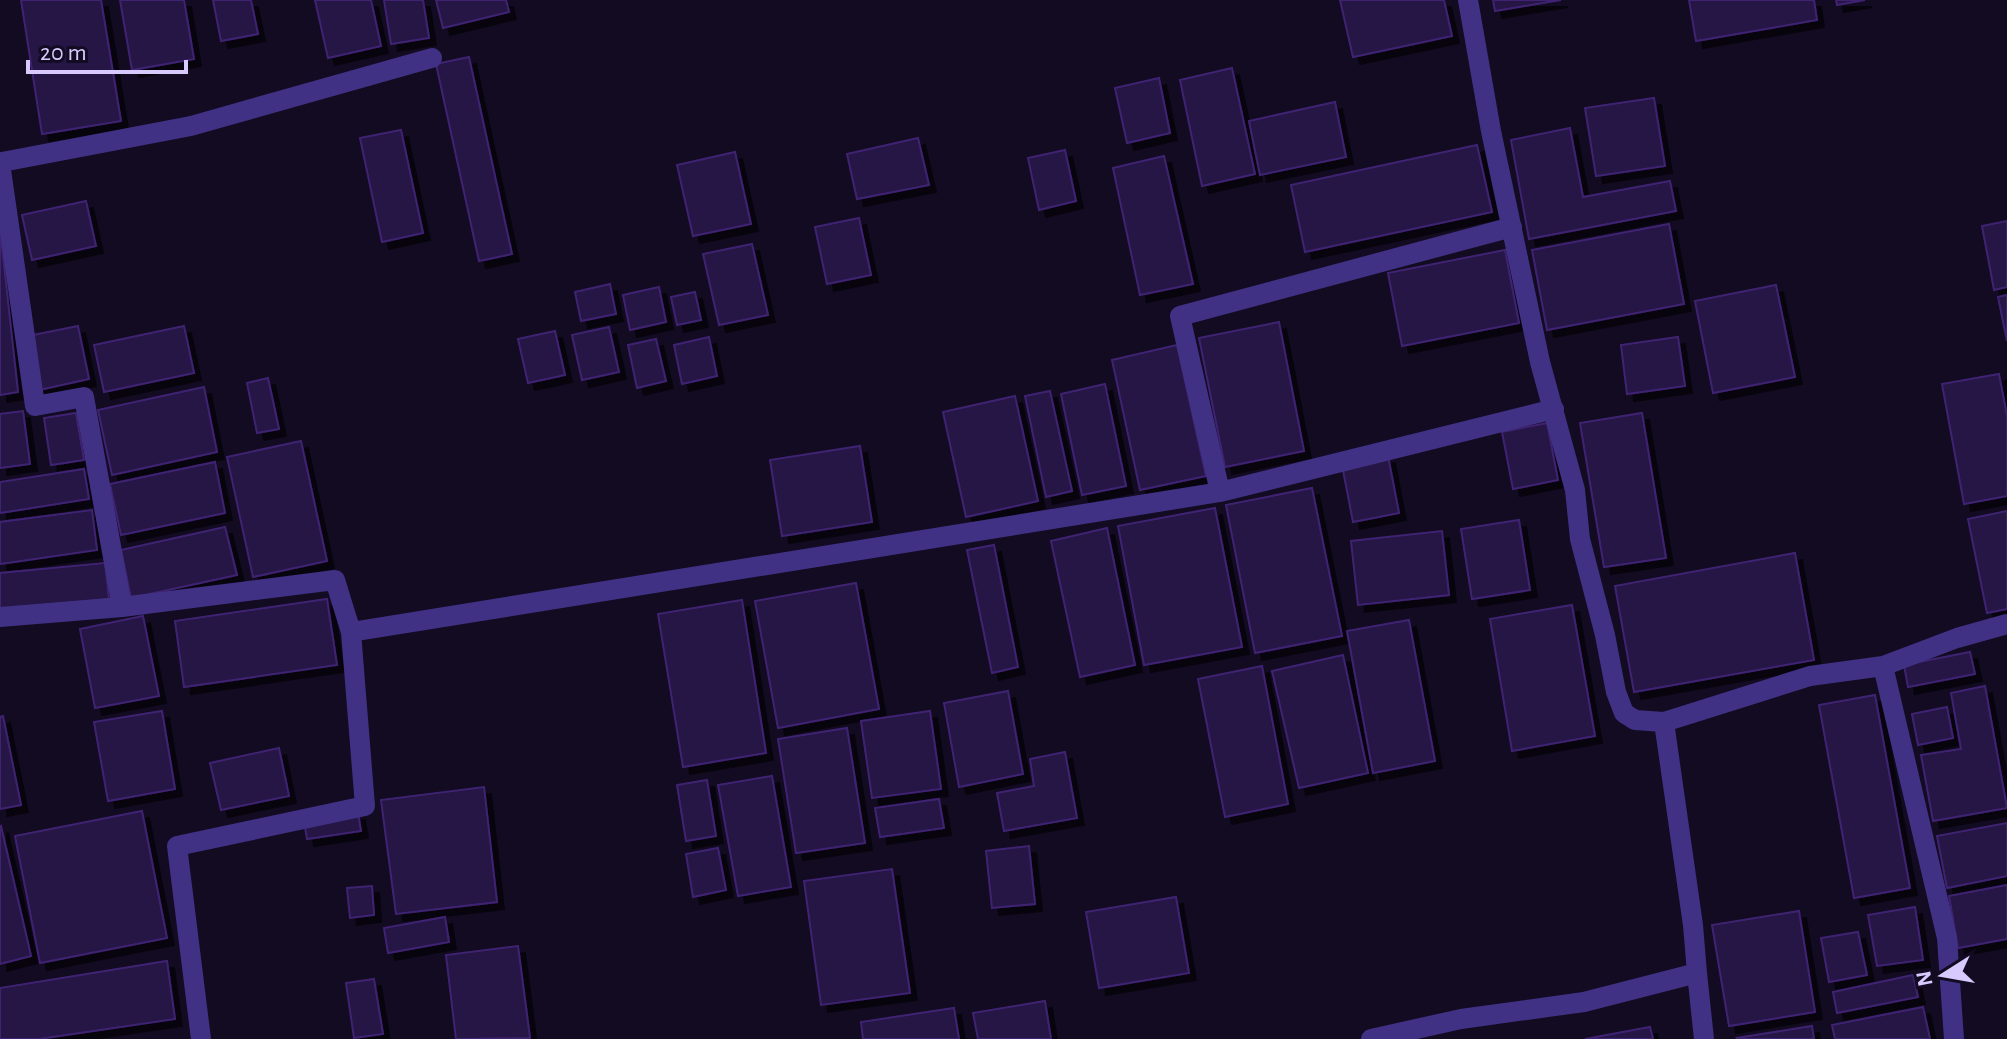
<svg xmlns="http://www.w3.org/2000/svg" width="2007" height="1039" font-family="'Alegreya Sans',sans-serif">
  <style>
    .building { fill: #251544; stroke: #3f2472; stroke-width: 2; filter: url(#shadow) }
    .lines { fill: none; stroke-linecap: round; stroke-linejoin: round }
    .minor { stroke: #403185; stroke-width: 20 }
  </style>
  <defs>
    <filter id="shadow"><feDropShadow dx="7" dy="7" stdDeviation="0" flood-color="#0009"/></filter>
  </defs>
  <rect width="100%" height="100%" fill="#120b21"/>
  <!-- building -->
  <path class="building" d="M21 0H101L121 121 42 134Z
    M120 0H184L194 59 132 70Z
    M213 0H251L258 34 221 41Z
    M315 0H371L381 46 328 58Z
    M384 0H423L429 38 391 44Z
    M436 0H506L509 12 443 28Z
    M1340 0H1444L1452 36 1353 57Z
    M1493 0H1561L1495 11Z
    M1689 0H1814L1817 20 1696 41Z
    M1836 0H1865L1837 5Z
    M469 57 512 254 479 261 436 64Z
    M1232 68 1255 174 1202 186 1180 80Z
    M1159 78 1170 133 1127 143 1115 88Z
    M1654 98 1665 166 1596 176 1585 108Z
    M1335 102 1346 157 1260 175 1249 121Z
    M1570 128 1583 197 1670 181 1676 211 1529 239 1511 140Z
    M401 130 423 233 382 242 360 138Z
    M918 138 929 185 857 199 847 154Z
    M1477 145 1492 212 1305 252 1291 185Z
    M1065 150 1076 201 1039 210 1028 158Z
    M735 152 751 224 693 236 677 165Z
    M1164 156 1193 284 1140 295 1113 168Z
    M86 201 96 246 32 260 22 215Z
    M859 218 871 275 827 284 815 227Z
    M2007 221V287L1994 290 1982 226Z
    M1669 224 1684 304 1547 330 1532 250Z
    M0 229 18 392 0 395Z
    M752 244 768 315 719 325 703 254Z
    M1505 250 1519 323 1402 346 1388 273Z
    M610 284 616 314 581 321 575 292Z
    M1776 285 1795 377 1713 393 1695 301Z
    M659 287 666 322 630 330 623 295Z
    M695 292 701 320 677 325 671 297Z
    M2007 295V341L1998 297Z
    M1279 322 1304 451 1225 467 1199 338Z
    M78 326 89 379 39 390 28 336Z
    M184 326 194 373 104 392 94 345Z
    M609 327 619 372 582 380 572 335Z
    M555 331 565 375 528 383 518 339Z
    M709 337 717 376 682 384 674 345Z
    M1678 337 1685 386 1627 394 1621 345Z
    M656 339 666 381 637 388 628 345Z
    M1177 345 1206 476 1140 490 1112 360Z
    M1999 374 2007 416V496L1964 504 1942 384Z
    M268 378 279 429 257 433 247 383Z
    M1105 384 1126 486 1082 495 1061 394Z
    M204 387 217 452 112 475 98 410Z
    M1050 391 1072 491 1046 497 1025 396Z
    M1015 396 1038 501 966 517 943 412Z
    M23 411 30 464 0 468V414Z
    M76 413 84 460 51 465 44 418Z
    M1642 413 1666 558 1604 567 1580 423Z
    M1547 423 1558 480 1513 489 1502 432Z
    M301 441 327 561 253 577 227 457Z
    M860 446 872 522 782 536 770 460Z
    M1388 456 1399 513 1353 522 1342 465Z
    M215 462 225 513 121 535 110 484Z
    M84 469 89 499 0 513V482Z
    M1312 488 1342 636 1255 653 1226 505Z
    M1215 508 1242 647 1144 665 1118 526Z
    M92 510 97 550 0 564V522Z
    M2007 511V609L1987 613 1968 519Z
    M1519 520 1530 590 1472 599 1461 529Z
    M225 527 237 575 131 598 121 550Z
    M1107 528 1135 665 1080 677 1051 541Z
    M1442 531 1449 595 1358 605 1351 541Z
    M994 545 1018 667 992 673 967 550Z
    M1795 553 1814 660 1634 692 1615 586Z
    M105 563 109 599 0 609V573Z
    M856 583 879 709 778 728 755 601Z
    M327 599 337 665 184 687 175 621Z
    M742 600 766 753 683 767 658 614Z
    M1572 605 1595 736 1512 751 1490 619Z
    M143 616 159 696 95 708 80 629Z
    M1409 620 1435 761 1373 773 1347 631Z
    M1970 652 1975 674 1908 687 1904 665Z
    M1343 655 1368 773 1299 788 1272 671Z
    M1262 666 1288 804 1225 817 1198 679Z
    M1985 686 2007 808 1933 821 1921 755 1961 749 1951 693Z
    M1008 691 1023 774 959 787 944 703Z
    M1875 695 1910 888 1854 898 1819 705Z
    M1947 707 1953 738 1918 745 1912 714Z
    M162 711 175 789 108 801 94 722Z
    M930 711 941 789 872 798 861 721Z
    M3 716 21 805 0 809V717Z
    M847 728 865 843 796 853 778 739Z
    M279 748 289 796 221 810 210 763Z
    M1065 752 1077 818 1004 831 997 793 1034 786 1030 759Z
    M772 776 791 887 738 896 718 785Z
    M707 780 716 836 686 841 677 785Z
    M484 787 497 902 396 914 381 800Z
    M939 799 944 828 880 837 875 808Z
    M142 811 167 938 40 963 15 836Z
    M358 813 361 831 307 839 304 821Z
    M2007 823V876L1947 888 1937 836Z
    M1 826 31 956 0 964V827Z
    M1029 846 1035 904 992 908 986 851Z
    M718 848 726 890 693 897 686 854Z
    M892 869 910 993 821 1005 804 881Z
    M2007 885V939L1958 948 1949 896Z
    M372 886 374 915 350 918 347 888Z
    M1176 897 1189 973 1099 988 1086 912Z
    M1915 907 1923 960 1877 966 1868 915Z
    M1799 911 1815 1012 1729 1026 1712 925Z
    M445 917 449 942 388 953 384 928Z
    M1858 932 1867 975 1829 982 1821 938Z
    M518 946 530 1038 456 1039 446 955Z
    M167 961 175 1019 39 1039H0V988Z
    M1913 975 1918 997 1837 1013 1833 992Z
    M374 979 383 1034 354 1038 346 983Z
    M1045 1001 1051 1039H978L973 1013Z
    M1923 1007 1930 1039H1835L1832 1025Z
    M954 1008 959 1039H863L861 1022Z
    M1812 1026 1814 1039H1738L1737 1038Z
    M1650 1027 1653 1039H1585Z"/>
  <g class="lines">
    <!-- minor -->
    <path class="minor" d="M1468 0 1491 131 1540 362 1575 490 1580 539 1605 635 1616 692 1624 713 1635 720 1664 722
      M2 162 191 126 432 58
      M0 163 35 406 84 397 122 607 0 617
      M1220 492 1554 409
      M122 607 335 580 351 632
      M1883 666 1947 938 1954 1039
      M1697 973 1704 1039
      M201 1039 177 846 365 806 351 632 1220 492 1180 316 1512 227
      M1371 1039 1461 1019 1584 1002 1697 973 1693 925 1664 722 1810 676 1883 666 1957 638 2007 624"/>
  </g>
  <!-- north arrow -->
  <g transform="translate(1943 975) rotate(259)" stroke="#120b21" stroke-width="6" paint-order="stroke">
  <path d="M0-6L14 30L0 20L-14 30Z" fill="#d8caff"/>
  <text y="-12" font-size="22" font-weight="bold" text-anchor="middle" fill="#d8caff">N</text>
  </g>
  <!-- scale -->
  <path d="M28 60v12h158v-12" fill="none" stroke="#d8caff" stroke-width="4"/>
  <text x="40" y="60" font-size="24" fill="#d8caff" stroke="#120b21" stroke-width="6" paint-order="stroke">20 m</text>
</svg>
